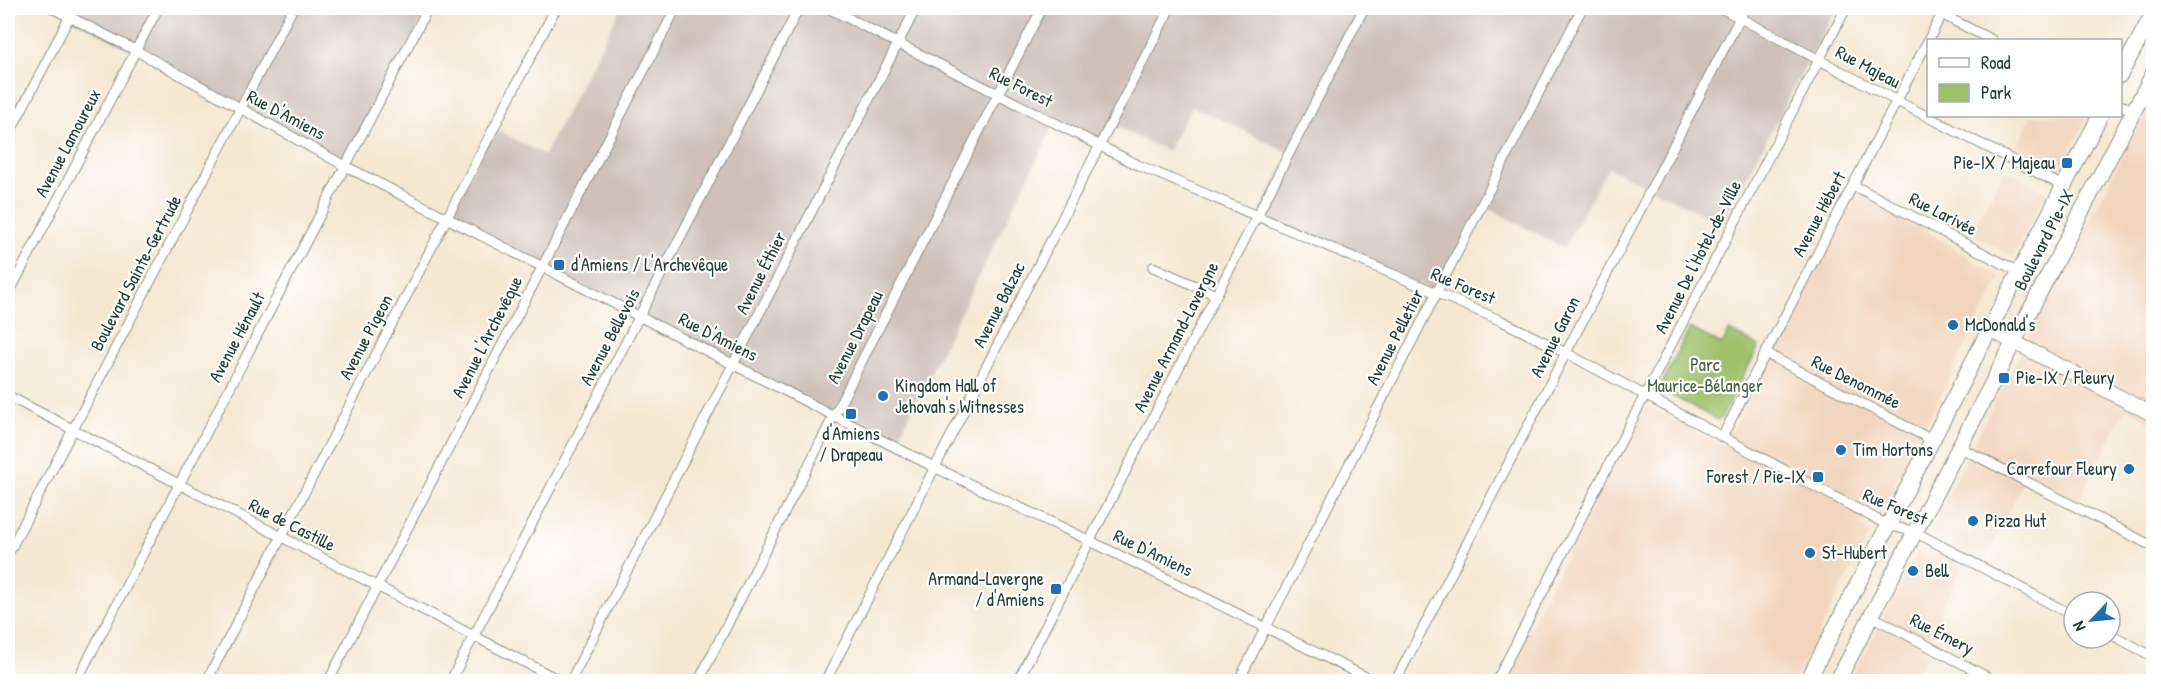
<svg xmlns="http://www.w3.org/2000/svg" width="2161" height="689" font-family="'Patrick Hand',sans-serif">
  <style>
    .built { fill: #f2d5be }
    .industrial { fill: #cfc1ba }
    .green { fill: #9ec069; stroke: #5e7e4e; stroke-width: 1.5 }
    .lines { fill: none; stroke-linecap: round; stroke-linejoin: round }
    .street-casing { stroke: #8a9284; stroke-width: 11 }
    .secondary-casing { stroke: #8a9284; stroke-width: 16 }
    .primary-casing { stroke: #8a9284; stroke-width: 17 }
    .street { stroke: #fff; stroke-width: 9 }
    .secondary { stroke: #fff; stroke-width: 14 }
    .primary { stroke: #fff; stroke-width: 15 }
    .poi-dot { fill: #1f6fb2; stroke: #fff; stroke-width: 2 }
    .labels { text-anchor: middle; stroke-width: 4.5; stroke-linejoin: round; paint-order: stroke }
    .street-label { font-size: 18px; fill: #1f3d34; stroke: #fff }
    .poi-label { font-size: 18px; fill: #1f3d34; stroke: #fff; text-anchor: start }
    .park-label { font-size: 18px; fill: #456444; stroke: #fff }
  </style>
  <rect width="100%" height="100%" fill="#fff"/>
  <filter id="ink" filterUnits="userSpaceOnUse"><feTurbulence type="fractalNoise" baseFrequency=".0167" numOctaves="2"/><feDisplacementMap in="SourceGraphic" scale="12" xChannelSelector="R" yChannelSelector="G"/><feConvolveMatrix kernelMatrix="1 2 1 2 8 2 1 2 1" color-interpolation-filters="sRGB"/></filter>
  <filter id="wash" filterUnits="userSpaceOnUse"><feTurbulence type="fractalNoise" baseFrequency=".008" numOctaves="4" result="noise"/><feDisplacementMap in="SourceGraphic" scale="24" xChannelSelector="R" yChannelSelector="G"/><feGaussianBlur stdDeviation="1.35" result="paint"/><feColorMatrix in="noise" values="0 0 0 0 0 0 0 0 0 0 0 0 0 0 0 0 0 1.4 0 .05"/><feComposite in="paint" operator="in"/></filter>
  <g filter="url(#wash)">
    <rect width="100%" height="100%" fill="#f5e8d3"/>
    <!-- built -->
    <path class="built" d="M2153 98V423L2126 408 2078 502 2025 478 1980 572 1963 564 1922 650 1928 653 1913 681 1850 682Z
      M2031 116H2089L2060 169 2017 146Z
      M2005 170 2047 193 2013 257 1970 233Z
      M1856 187 2001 277 1884 505 1874 500 1861 526 1870 533 1794 681 1501 682 1645 405 1724 446Z"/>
    <!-- industrial -->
    <path class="industrial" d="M52 8H428L345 166Z
      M621 8H1836L1722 224 1608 167 1564 248 1490 209 1436 293 1258 215 1290 153 1192 106 1167 151 1111 124 1100 145 1055 123 894 446 447 218 491 135 501 132 544 155Z"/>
    <!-- green -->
    <path class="green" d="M1690 328 1722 345 1729 331 1759 346 1721 419 1718 420 1659 389Z"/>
  </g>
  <g filter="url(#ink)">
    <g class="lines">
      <defs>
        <path id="street" d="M52 8 135 50 345 166 934 467 1078 535 1376 682
          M828 8 1138 165 1502 321 1566 353 1876 519 1888 525 1915 532 2074 616
          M1721 8 1897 101 2063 186
          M1941 14 1992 40
          M2120 105 2134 110
          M8 136 74 8
          M1853 185 2019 272
          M1153 267 1216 295
          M8 295 158 8
          M1765 353 1932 440
          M8 396 563 682
          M1722 437 1945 8
          M1959 447 2154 547
          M8 554 293 8
          M1871 616 1997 682
          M2110 634 2154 657
          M76 682 428 8
          M206 682 556 8
          M328 682 676 8
          M450 682 799 8
          M570 682 916 8
          M698 682 1042 8
          M825 682 1170 8
          M1017 682 1364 8
          M1238 682 1582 8
          M1395 682 1745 8
          M1496 682 1846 8"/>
        <path id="secondary" d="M1989 329 2154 415"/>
        <path id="primary" d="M2120 75 2154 12
          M1807 682 2100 116
          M1837 682 2154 72"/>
      </defs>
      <!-- street casing -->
      <use href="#street" class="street-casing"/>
      <!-- secondary casing -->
      <use href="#secondary" class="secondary-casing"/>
      <!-- primary casing -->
      <use href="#primary" class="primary-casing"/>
      <!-- street -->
      <use href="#street" class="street"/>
      <!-- secondary -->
      <use href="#secondary" class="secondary"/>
      <!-- primary -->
      <use href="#primary" class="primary"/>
    </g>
  </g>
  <!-- markers -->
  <g class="poi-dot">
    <rect x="2061" y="157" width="12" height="12" rx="3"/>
    <rect x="553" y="259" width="12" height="12" rx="3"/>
    <circle cx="1953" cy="325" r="6"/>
    <rect x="1998" y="372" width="12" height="12" rx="3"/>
    <circle cx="883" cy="396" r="6"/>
    <rect x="845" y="408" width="12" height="12" rx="3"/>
    <circle cx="1841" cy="450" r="6"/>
    <circle cx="2129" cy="469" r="6"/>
    <rect x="1812" y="471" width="12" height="12" rx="3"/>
    <circle cx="1973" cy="521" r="6"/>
    <circle cx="1810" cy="553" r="6"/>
    <circle cx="1913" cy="571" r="6"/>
    <rect x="1050" y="583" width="12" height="12" rx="3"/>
  </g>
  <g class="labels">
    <!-- street labels -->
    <g class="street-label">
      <text transform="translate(1868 67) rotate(28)" y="6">Rue Majeau</text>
      <text transform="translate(1021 87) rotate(27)" y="6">Rue Forest</text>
      <text transform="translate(286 115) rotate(28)" y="6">Rue D'Amiens</text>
      <text transform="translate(68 143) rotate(-62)" y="6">Avenue Lamoureux</text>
      <text transform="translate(1819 214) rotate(-62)" y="6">Avenue Hébert</text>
      <text transform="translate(1943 214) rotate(27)" y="6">Rue Larivée</text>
      <text transform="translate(2044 240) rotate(-63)" y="6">Boulevard Pie-IX</text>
      <text transform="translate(1698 257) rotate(-63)" y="6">Avenue De l'Hotel-de-Ville</text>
      <text transform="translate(136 273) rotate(-62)" y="6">Boulevard Sainte-Gertrude</text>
      <text transform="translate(761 273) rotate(-63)" y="6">Avenue Éthier</text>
      <text transform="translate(1463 286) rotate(23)" y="6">Rue Forest</text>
      <text transform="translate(999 305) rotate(-63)" y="6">Avenue Balzac</text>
      <text transform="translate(237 337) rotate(-62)" y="6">Avenue Hénault</text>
      <text transform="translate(366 337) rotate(-62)" y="6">Avenue Pigeon</text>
      <text transform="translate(487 337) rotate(-63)" y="6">Avenue L'Archevêque</text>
      <text transform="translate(610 337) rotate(-62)" y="6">Avenue Bellevois</text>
      <text transform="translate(718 337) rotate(27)" y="6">Rue D'Amiens</text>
      <text transform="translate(855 337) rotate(-63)" y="6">Avenue Drapeau</text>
      <text transform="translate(1176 337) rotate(-63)" y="6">Avenue Armand-Lavergne</text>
      <text transform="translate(1395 337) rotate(-63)" y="6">Avenue Pelletier</text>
      <text transform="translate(1555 337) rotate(-63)" y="6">Avenue Garon</text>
      <text transform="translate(1856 382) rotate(27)" y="6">Rue Denommée</text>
      <text transform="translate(1895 507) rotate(23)" y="6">Rue Forest</text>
      <text transform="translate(292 525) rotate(27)" y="6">Rue de Castille</text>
      <text transform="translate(1153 553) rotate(26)" y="6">Rue D'Amiens</text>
      <text transform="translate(1942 634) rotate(27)" y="6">Rue Émery</text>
    </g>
    <!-- poi labels -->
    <g class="poi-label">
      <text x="2055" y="169" text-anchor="end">Pie-IX / Majeau</text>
      <text x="571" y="271">d'Amiens / L'Archevêque</text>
      <text x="1965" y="331">McDonald's</text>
      <text x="2016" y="384">Pie-IX / Fleury</text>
      <text x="895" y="392">Kingdom Hall of<tspan x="895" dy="21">Jehovah's Witnesses</tspan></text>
      <text x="851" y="440" text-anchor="middle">d'Amiens<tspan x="851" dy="21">/ Drapeau</tspan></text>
      <text x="1853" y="456">Tim Hortons</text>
      <text x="2117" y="475" text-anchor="end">Carrefour Fleury</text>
      <text x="1806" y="483" text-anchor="end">Forest / Pie-IX</text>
      <text x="1985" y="527">Pizza Hut</text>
      <text x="1822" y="559">St-Hubert</text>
      <text x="1925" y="577">Bell</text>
      <text x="1044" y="585" text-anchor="end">Armand-Lavergne<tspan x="1044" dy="21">/ d'Amiens</tspan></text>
    </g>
    <!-- park labels -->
    <g class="park-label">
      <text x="1705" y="371">Parc<tspan x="1705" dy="21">Maurice-Bélanger</tspan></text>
    </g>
  </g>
  <!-- margin -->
  <rect width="2161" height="689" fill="none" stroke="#fff" stroke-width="30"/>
  <!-- legend -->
  <rect x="1927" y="39" width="195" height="78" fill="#ffffff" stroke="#a5b1ae" stroke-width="1.5"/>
  <rect x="1939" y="58" width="30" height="9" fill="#ffffff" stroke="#a5b1ae" stroke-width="1.5"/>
  <text x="1981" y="69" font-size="18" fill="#1f3d34">Road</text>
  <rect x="1939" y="84" width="30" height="18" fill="#9ec069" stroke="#a5b1ae" stroke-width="1.5"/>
  <text x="1981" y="99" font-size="18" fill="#1f3d34">Park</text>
  <!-- north arrow -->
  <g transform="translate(2092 620) rotate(244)"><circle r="28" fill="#ffffff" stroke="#a5b1ae" stroke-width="1.5"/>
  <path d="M0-4.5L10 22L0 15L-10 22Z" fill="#1f6fb2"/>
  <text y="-9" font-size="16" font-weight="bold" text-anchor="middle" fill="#1f3d34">N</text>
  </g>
</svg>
